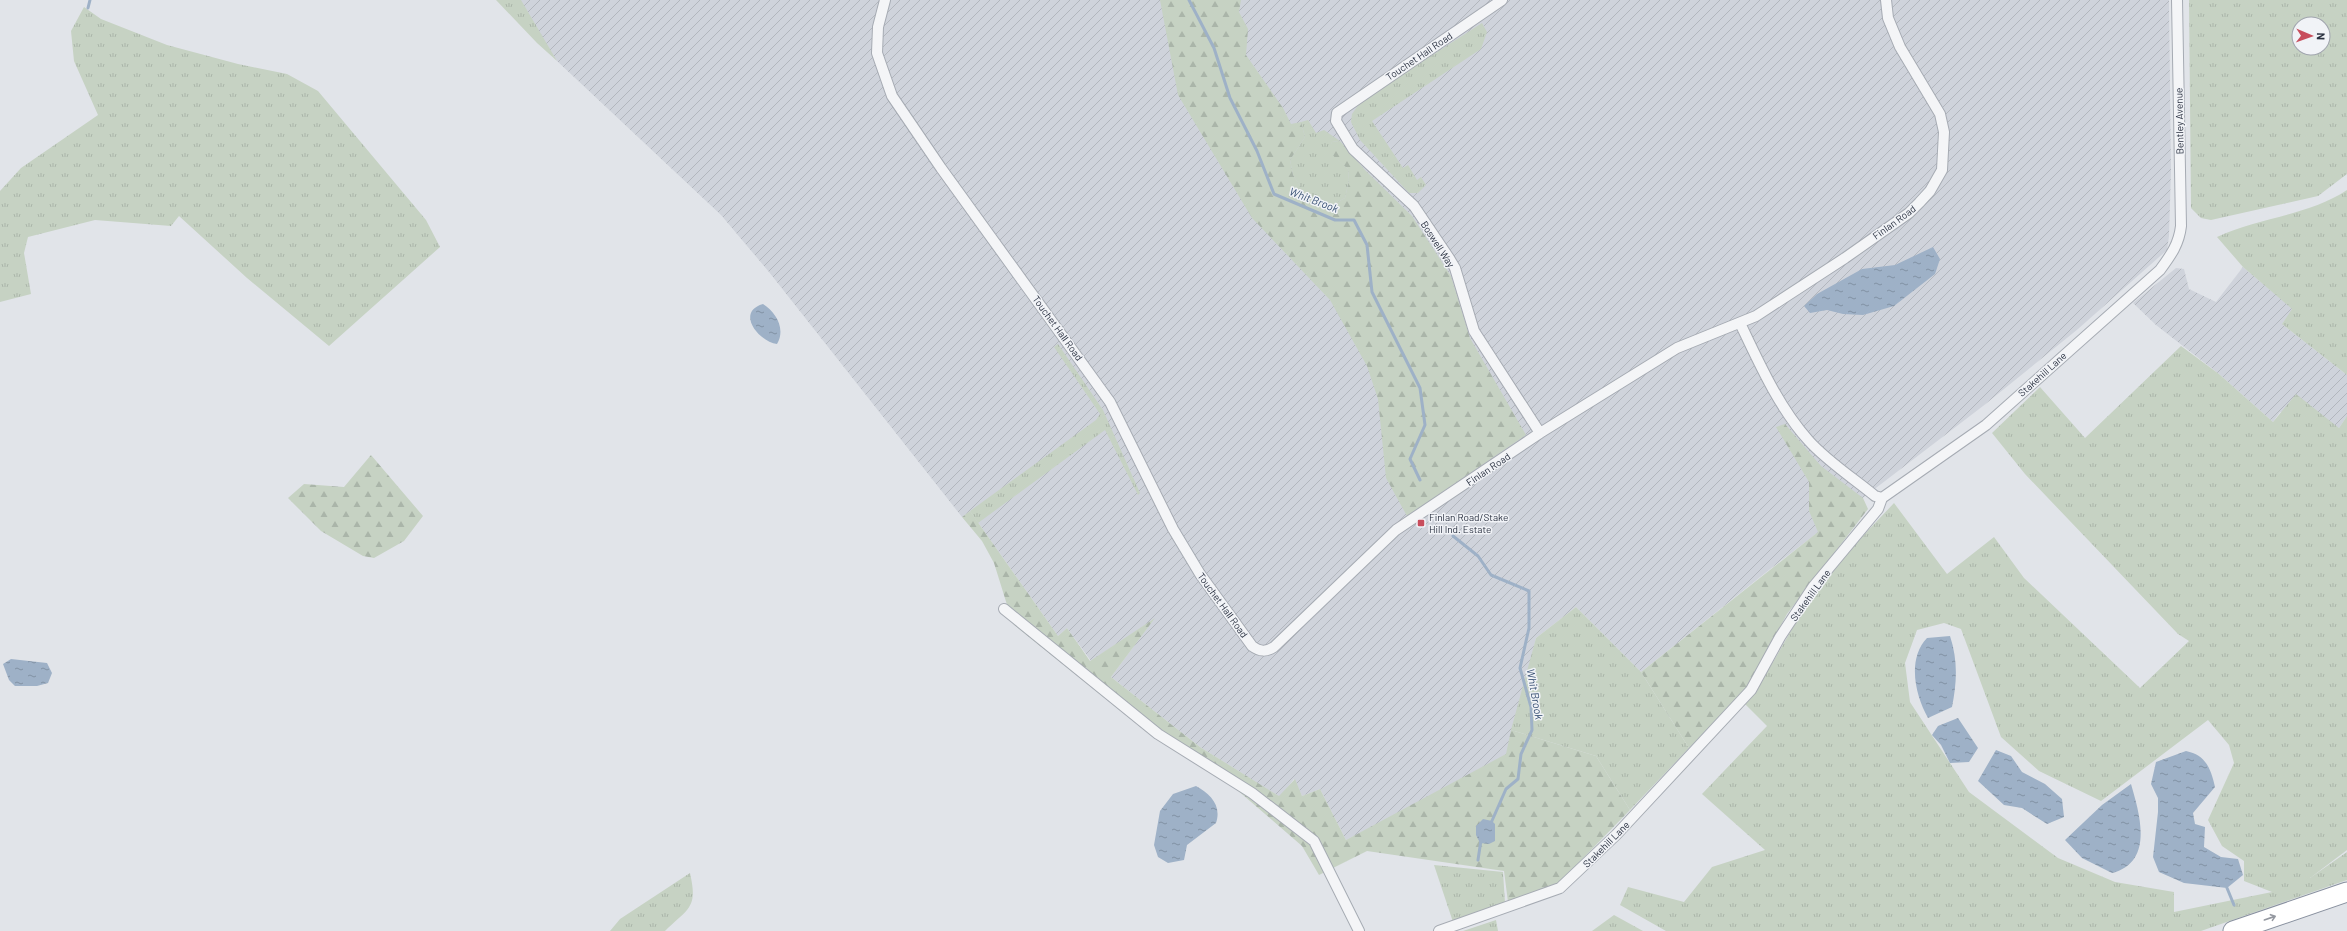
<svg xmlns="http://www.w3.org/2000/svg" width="2347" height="931" font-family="Barlow,sans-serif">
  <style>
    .industrial { fill: url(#industrial-furrows) }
    .grass { fill: url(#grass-tufts); fill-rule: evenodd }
    .forest { fill: url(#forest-firs) }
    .water { fill: url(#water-ripples) }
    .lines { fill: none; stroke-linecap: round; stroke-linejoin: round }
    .stream { stroke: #9eb1c7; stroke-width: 3 }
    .minor-casing { stroke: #a6abb3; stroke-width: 12 }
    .motorway-casing { stroke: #89919f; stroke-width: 21 }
    .minor { stroke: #f4f5f7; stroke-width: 10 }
    .motorway { stroke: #fff; stroke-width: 19 }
    .oneway { stroke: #9498a0 }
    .poi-dot { fill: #c84d5c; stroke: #f1f3f7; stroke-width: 1.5 }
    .labels { text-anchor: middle; stroke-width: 3; stroke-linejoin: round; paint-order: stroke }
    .street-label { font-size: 10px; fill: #2a3140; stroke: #f1f3f7 }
    .poi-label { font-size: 10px; fill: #2a3140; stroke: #f1f3f7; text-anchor: start }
    .water-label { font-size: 11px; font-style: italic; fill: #364f72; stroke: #f1f3f7 }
  </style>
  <defs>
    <pattern id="industrial-furrows" width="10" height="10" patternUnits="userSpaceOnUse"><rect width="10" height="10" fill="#cfd3db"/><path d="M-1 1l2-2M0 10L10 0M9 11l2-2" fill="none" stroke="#b2b6bd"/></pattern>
    <pattern id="grass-tufts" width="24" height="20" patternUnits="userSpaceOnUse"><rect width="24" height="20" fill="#c6d2c3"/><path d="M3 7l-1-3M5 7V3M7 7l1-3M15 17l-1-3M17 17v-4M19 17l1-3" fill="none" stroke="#aab5a9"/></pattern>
    <pattern id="forest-firs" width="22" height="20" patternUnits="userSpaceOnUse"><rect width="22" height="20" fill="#c6d2c3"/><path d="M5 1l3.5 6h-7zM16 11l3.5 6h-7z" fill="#aab5a9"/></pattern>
    <pattern id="water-ripples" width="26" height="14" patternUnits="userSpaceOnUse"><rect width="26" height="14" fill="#9eb1c7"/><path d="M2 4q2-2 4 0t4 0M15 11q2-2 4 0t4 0" fill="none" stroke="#8191a3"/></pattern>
  </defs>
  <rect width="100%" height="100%" fill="#e1e4e9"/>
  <!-- industrial -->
  <path class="industrial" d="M512 0H2169L2171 171 2169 236 2167 250 2078 329 1983 406 1774 566 1641 672 1576 607 1536 638 1508 759 1346 840 1320 789 1302 796 1294 779 1280 797 1200 747 1111 677 1154 619 1091 661 1067 628 1058 636 970 511 962 517 769 272 721 215 557 61Z
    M2243 267 2293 309 2282 324 2347 375V416L2339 428 2280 412 2273 422 2219 374 2156 325 2133 303 2176 268 2184 269 2189 289 2216 302Z"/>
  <!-- grass -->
  <path class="grass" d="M496 0H521L557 61 537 43Z
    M2189 0H2347V174L2318 196 2211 220 2201 218 2191 208ZM2299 24H2323V48H2299Z
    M84 7 101 19 167 45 238 64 287 74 318 91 426 220 440 247 329 346 247 278 179 216 171 226 95 220 28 237 24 253 31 294 0 302V191L21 168 98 115 74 61 71 31Z
    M1482 23 1487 32 1481 49 1372 121 1403 168 1408 165 1417 180 1421 177 1426 185 1418 193H1409L1360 140 1351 122 1352 114 1359 104 1378 90Z
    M1308 120 1316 133 1324 130 1340 141 1332 142 1329 151 1348 169 1349 180 1345 198 1332 205 1309 200 1293 175 1290 160 1305 137 1301 122Z
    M2347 190V375L2282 324 2292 309 2243 267 2217 237C2259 217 2308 216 2347 190Z
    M1058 344 1103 410 1140 493 1138 495 1105 430 978 523 970 511 1096 420 1100 414 1054 347Z
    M2181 346 2219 374 2273 422 2296 394 2339 428 2347 416V850L2310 878 2347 852V880L2201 931H1666L1620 905 1628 887 1684 902 1712 867 1765 850 1702 794 1767 726 1744 703C1771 673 1787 633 1810 600 1834 565 1865 534 1894 503L1947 574 1994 537 2024 578 2140 688 2189 641 2178 634 2025 474 1992 433 2040 387 2085 438ZM1944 623 1961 629 2001 737 2039 771 2101 801 2208 720 2229 745 2234 763 2208 820 2222 846 2244 861V881L2272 892 2174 912V892L2115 882 2058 858 1969 792 1910 702 1905 663 1917 630Z
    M1576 607 1641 672 1689 748 1630 810 1596 756 1511 730 1536 638Z
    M1434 865 1503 872 1505 903 1453 922Z
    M690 873C698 908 689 908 665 931H610L620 919Z
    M1614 915 1643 931H1592Z
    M1496 920 1498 931H1463Z"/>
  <!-- forest -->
  <path class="forest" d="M1160 0H1241L1239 12 1248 29 1246 55 1283 108 1291 124 1301 122 1305 137 1290 160 1293 175 1309 199 1332 205 1345 198 1349 180 1348 169 1328 151 1332 142 1340 141 1365 170 1412 216 1451 276 1470 338 1526 435 1407 516 1386 478 1378 399 1367 366 1330 300 1252 218 1178 95Z
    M1785 424 1821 466 1863 498 1868 509 1787 614 1747 688 1689 748 1641 672 1818 532 1809 511V482L1776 427Z
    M371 455 423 516 404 541 374 558 363 556 321 531 288 498 304 484 344 487Z
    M970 511 1058 636 1067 628 1090 661 1155 618 1111 677 1200 747 1279 796 1295 779 1302 796 1320 789 1346 840 1506 754 1511 730 1596 756 1630 810 1556 886 1508 902 1504 871 1367 851 1319 875 1302 846 1236 789 1148 733 1013 624 994 563 982 541 962 517Z"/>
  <!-- water -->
  <path class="water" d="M1933 247 1940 259 1935 274 1894 306 1863 315 1843 314 1827 310 1810 313 1804 306 1817 294 1862 269 1895 265Z
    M763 304C776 312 786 329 777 344 759 342 735 312 763 304Z
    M1950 636C1958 660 1957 682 1952 707L1928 718C1915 695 1907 659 1927 638Z
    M11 659 47 663 52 673 48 683 37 686H15L9 680 3 664Z
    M1958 718 1978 748 1969 762 1950 763 1941 745 1932 735 1938 726Z
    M1996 750 2011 756 2022 772 2045 784 2062 799 2064 817 2047 824 2022 808 2004 805 1978 781Z
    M2186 751C2206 755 2211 769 2215 787L2193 813 2195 824 2205 827 2204 847 2221 857 2238 859 2243 875 2227 888 2184 883 2159 872 2153 857 2158 812V798L2151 784 2156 762Z
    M2131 784C2140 815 2154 862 2112 873L2082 858 2065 840 2102 805Z
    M1196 786C1210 794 1222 805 1216 823L1187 845 1184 860 1168 863 1158 857 1154 845 1160 811 1173 794Z
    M1483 819 1492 821 1495 824V841L1489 844 1480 843 1476 835V826Z"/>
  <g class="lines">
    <!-- stream -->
    <path class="stream" d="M1189 0 1214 48 1230 98 1257 151 1274 194 1335 220H1354L1367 245 1372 292 1420 388 1425 425 1410 459 1420 480
      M88 8 90 0
      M1453 536 1478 556 1491 575 1529 591V628L1520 668 1531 707 1532 730 1521 754 1518 779 1506 789 1491 823
      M1478 860 1481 840
      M2227 888 2234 905"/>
    <defs>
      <path id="minor" d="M885 0 878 27 877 53 892 96 941 168 1110 402 1173 529 1200 574 1252 646C1260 652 1266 652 1274 647L1396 530 1540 433 1677 348 1756 316 1845 258 1909 213 1919 203 1930 191 1942 170 1944 132 1940 114 1900 47 1888 18 1886 0
        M1502 0 1337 113 1336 121 1353 149 1414 206 1449 258 1455 268 1474 331 1540 433
        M1740 323C1759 363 1779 408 1809 441 1827 461 1853 478 1875 496L1882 498
        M1004 609 1158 734 1252 793 1314 841 1359 931
        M1439 931 1560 888 1616 835 1751 690 1780 637 1813 587 1878 509 1882 498 1986 425 2160 270C2171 255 2179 244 2181 226L2177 0"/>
      <path id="motorway" d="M2233 931 2347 892"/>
    </defs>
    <!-- minor casing -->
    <use href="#minor" class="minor-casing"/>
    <!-- motorway casing -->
    <use href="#motorway" class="motorway-casing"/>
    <!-- minor -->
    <use href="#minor" class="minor"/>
    <!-- motorway -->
    <use href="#motorway" class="motorway"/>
  </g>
  <!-- one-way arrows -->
  <defs><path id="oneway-shaft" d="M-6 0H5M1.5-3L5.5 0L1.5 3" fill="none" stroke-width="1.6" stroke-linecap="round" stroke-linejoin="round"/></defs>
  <use class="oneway" href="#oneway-shaft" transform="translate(2270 918) rotate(-19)"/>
  <!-- markers -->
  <rect class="poi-dot" x="1417" y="519" width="8" height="8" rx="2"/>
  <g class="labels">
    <!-- street labels -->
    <g class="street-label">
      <text transform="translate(1419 56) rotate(-34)" y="4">Touchet Hall Road</text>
      <text transform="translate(2179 121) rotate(-91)" y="4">Bentley Avenue</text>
      <text transform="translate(1894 222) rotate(-36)" y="4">Finlan Road</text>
      <text transform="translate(1438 244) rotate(57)" y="4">Boswell Way</text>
      <text transform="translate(1058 328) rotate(54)" y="4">Touchet Hall Road</text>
      <text transform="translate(2042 374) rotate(-42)" y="4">Stakehill Lane</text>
      <text transform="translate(1488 469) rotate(-34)" y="4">Finlan Road</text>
      <text transform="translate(1810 595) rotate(-54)" y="4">Stakehill Lane</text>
      <text transform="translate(1223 605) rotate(54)" y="4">Touchet Hall Road</text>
      <text transform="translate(1606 844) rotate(-45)" y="4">Stakehill Lane</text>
    </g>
    <!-- poi labels -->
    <g class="poi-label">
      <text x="1429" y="521">Finlan Road/Stake<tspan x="1429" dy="12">Hill Ind. Estate</tspan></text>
    </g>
    <!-- water labels -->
    <g class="water-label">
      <text transform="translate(1314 200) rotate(21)" y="4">Whit Brook</text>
      <text transform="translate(1535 694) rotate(80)" y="4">Whit Brook</text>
    </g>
  </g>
  <!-- north arrow -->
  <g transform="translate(2311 36) rotate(92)"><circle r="19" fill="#f1f3f7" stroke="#a1a5ae"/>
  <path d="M0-3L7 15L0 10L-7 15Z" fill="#c84d5c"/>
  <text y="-6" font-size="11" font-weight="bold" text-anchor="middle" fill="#2a3140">N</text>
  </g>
</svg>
